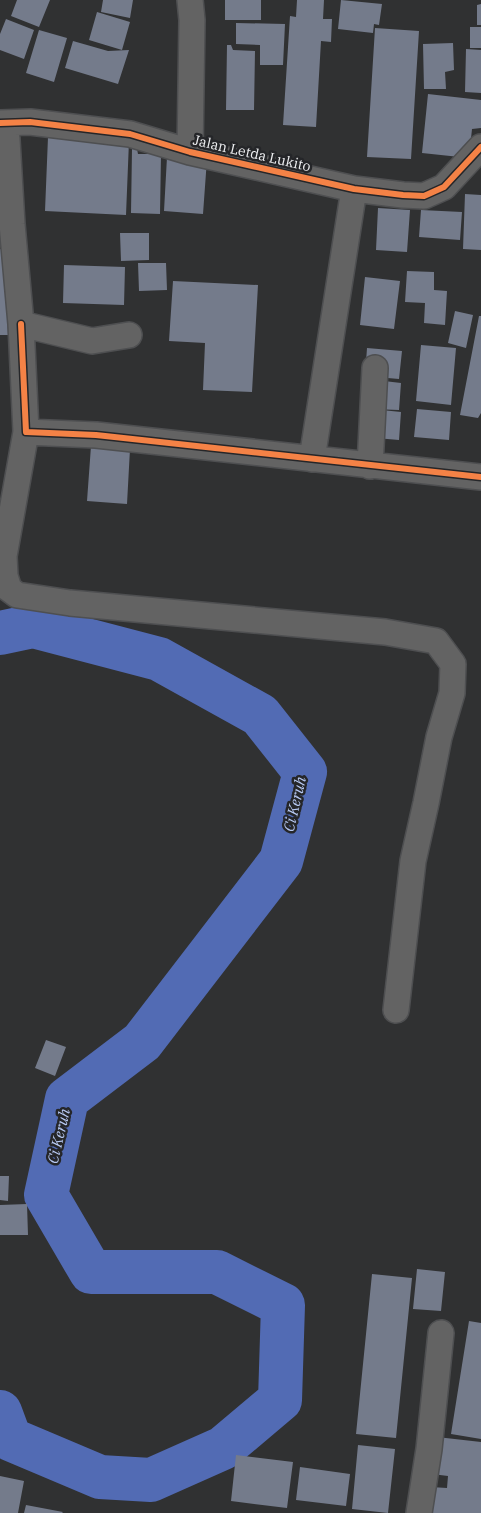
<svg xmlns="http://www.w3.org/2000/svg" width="481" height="1513" font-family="'IBM Plex Serif',serif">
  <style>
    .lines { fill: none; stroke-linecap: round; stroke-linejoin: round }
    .river { stroke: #526bb4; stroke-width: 44 }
    .building { fill: #747b8b }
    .minor-casing { stroke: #4e4f51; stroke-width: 28 }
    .minor { stroke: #636363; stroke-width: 25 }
    .cycleway-casing { stroke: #252629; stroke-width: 9 }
    .cycleway { stroke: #f48246; stroke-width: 6 }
    .labels { text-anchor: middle; stroke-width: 5; stroke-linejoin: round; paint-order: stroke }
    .street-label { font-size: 14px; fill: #eeeff1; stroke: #252629 }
    .water-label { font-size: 15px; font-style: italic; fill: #b8caf4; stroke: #252629 }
  </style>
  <rect width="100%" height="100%" fill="#303132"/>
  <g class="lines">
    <!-- river -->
    <path class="river" d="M0 633 33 626 159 659 260 715 305 772 281 861 142 1042 67 1099 46 1195 91 1272H217L283 1305 280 1400 223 1448 151 1480 100 1477 10 1439 0 1412"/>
  </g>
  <!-- building -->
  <path class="building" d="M17 0H50L39 27 11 16Z
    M103 0H133L130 18 101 12Z
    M225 0H261V20H225Z
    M297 0H324L323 19H332L331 42 321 41 316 127 283 125 290 16 296 17Z
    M341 0 382 4 379 25 374 24 373 33 338 29Z
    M481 4V25H477V5Z
    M97 12 130 22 122 50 89 40Z
    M6 19 34 30 24 59 0 50V34Z
    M236 23 285 24 283 65H260V45L236 44Z
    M470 27H481V48H470Z
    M375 28 419 31 411 159 367 157Z
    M39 30 67 38 54 82 26 73Z
    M73 41 108 51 129 50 118 84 65 68Z
    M453 43 454 70 445 72 446 89H424L423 44Z
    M227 45H231L233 50 255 51 254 110H226Z
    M466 49 481 50V93L465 92Z
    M428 94 481 100V128L472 129 469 158 422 153Z
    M48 137 129 141 126 215 45 211Z
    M132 149H137L138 154H161L160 214 131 213Z
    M167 157 207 159 203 214 164 211Z
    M465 194 481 195V250L463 249Z
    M378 208 410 210 407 252 376 250Z
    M421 210 462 212 460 240 419 237Z
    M120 233H149V260L121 261Z
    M0 249 6 250 8 335H0Z
    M138 263H166L167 290 139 291Z
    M64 265 125 267 124 305 63 303Z
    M407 271 434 272V290L447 291 445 325 424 323 425 303 405 302Z
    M365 277 400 281 394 329 360 325Z
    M173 281 258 285 252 392 203 390 205 343 169 341Z
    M455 311 473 315 466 348 448 343Z
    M479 316H481V413L478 418 460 415Z
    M421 345 456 348 451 405 416 401Z
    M367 348 402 351 399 379 365 376Z
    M367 379 401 383 399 410 372 409 401 412 399 440 364 437Z
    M417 409 451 412 449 440 414 437Z
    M91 446 130 449 127 504 87 501Z
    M46 1040 66 1047 55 1076 35 1068Z
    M0 1176H9L8 1201 0 1200Z
    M27 1204 28 1235H0V1205Z
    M417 1269 445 1272 441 1311 413 1309Z
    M372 1274 412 1278 396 1438 356 1434Z
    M469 1321 481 1323V1439L451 1434Z
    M437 1437 481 1442V1513H427L431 1487 447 1488 448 1476 432 1474Z
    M358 1445 395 1449 388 1513 352 1509Z
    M236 1455 293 1462 287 1508 231 1501Z
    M300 1467 350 1474 346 1506 296 1500Z
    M0 1476 24 1481 18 1513H0Z
    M26 1505 63 1512 62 1513H24Z"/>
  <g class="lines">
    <defs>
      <path id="minor" d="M0 123 30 122 130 134 190 152 354 189 403 195 424 196 444 187 481 147
        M6 123 12 224 21 324 92 341 129 335
        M190 152 192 20 190 0
        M21 324 26 432 4 556 5 576 9 589 17 595 70 603 385 632 436 641 453 664 452 693 439 737 426 803 413 861 396 1010
        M26 432 96 435 481 477
        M312 459 354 189
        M370 466 375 368
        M419 1513 429 1449 441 1333"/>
    </defs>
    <!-- minor casing -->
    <use href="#minor" class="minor-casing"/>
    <!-- minor -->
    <use href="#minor" class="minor"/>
    <defs>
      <path id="cycleway" d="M0 123 30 122 130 134 190 152 354 189 403 195 424 196 444 187 481 147
        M21 324 26 432 96 435 481 477"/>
    </defs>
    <!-- cycleway casing -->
    <use href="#cycleway" class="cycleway-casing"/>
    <!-- cycleway -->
    <use href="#cycleway" class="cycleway"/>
  </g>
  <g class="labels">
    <!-- street labels -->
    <g class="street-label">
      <text transform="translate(252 153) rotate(13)" y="5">Jalan Letda Lukito</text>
    </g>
    <!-- water labels -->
    <g class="water-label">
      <text transform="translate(295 804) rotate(-77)" y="5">Ci Keruh</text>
      <text transform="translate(59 1136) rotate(-77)" y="5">Ci Keruh</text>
    </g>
  </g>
</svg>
